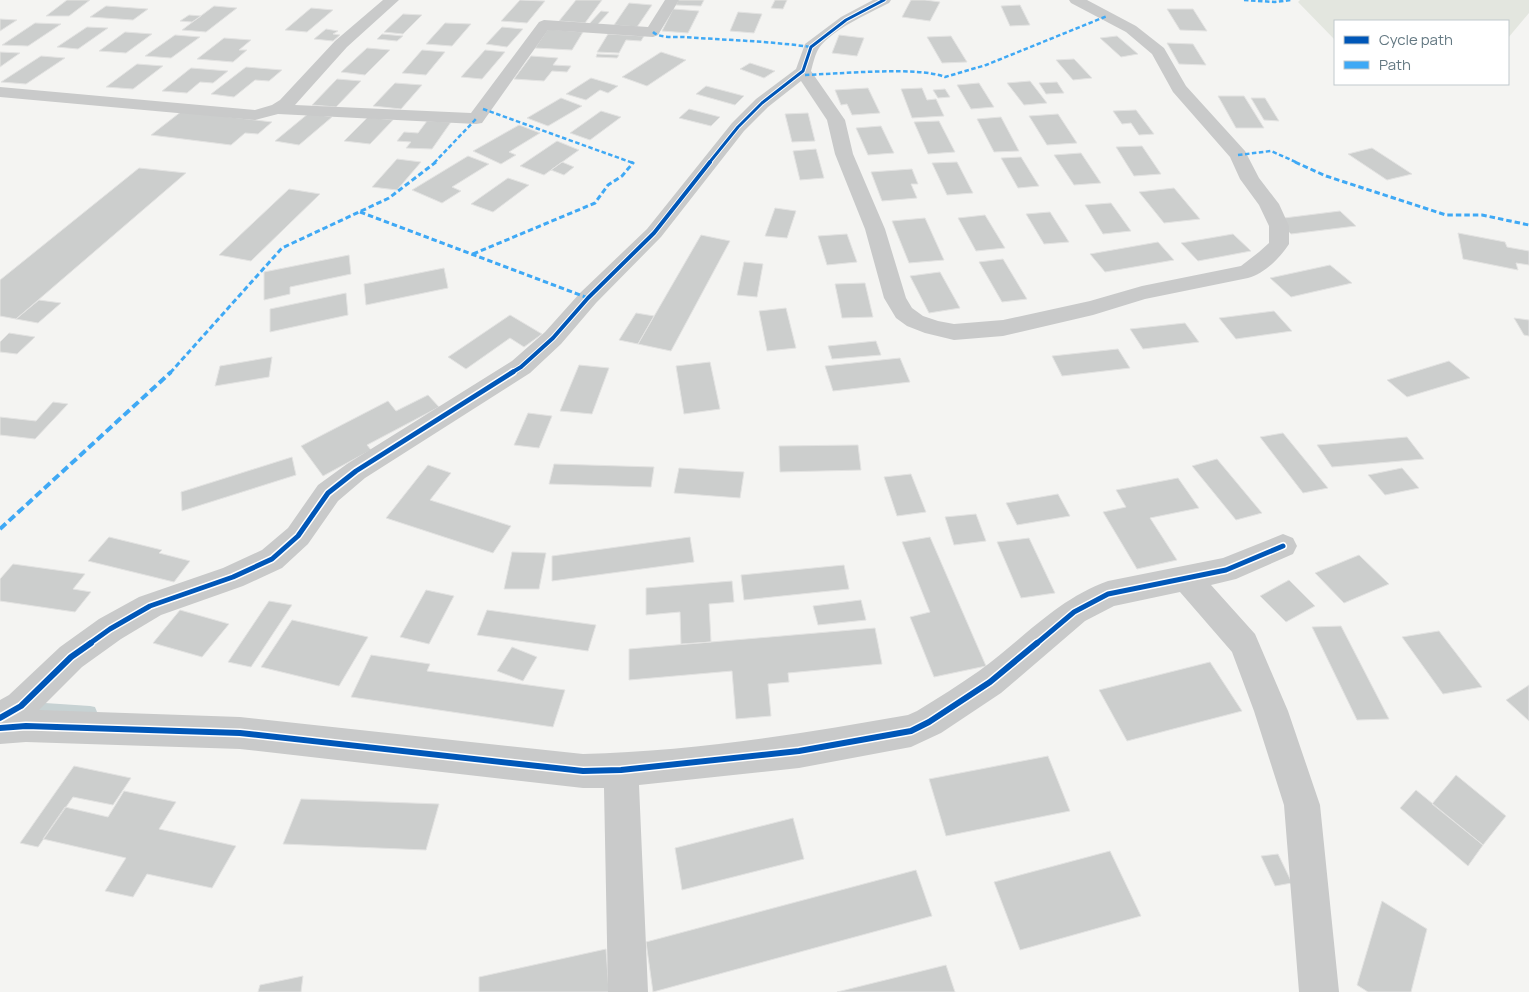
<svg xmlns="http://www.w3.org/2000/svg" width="1529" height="992" font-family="Manrope,sans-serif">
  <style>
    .green { fill: #e3e6df }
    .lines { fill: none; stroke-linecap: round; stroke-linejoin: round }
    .stream { fill: #c7d2d3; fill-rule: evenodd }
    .building { fill: #cccecd; stroke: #e3e3e2 }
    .minor { fill: #c9caca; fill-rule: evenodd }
    .quiet-far2 { stroke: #3fa9f5; stroke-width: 2.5; stroke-dasharray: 4.5 2.5; stroke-linecap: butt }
    .quiet-far1 { stroke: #3fa9f5; stroke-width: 3; stroke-dasharray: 5.5 3; stroke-linecap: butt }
    .quiet { stroke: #3fa9f5; stroke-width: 4; stroke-dasharray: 8 4; stroke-linecap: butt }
    .cycleway-far3-casing { stroke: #fff; stroke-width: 5 }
    .cycleway-far2-casing { stroke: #fff; stroke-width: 6 }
    .cycleway-far1-casing { stroke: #fff; stroke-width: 8 }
    .cycleway-casing { stroke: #fff; stroke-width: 9 }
    .cycleway-far3 { stroke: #0057b8; stroke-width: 3 }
    .cycleway-far2 { stroke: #0057b8; stroke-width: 4 }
    .cycleway-far1 { stroke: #0057b8; stroke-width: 5 }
    .cycleway { stroke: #0057b8; stroke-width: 6 }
  </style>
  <rect width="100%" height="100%" fill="#f4f4f2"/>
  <!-- green -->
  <path class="green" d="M1300 0H1529V13L1508 38V21H1335V40L1298 2Z"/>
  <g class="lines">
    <!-- stream -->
    <path class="stream" d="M45 703 90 706 95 707 97 712 95 717 90 718 45 715 40 714 38 709 40 704Z"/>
  </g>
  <!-- building -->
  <path class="building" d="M67 0H90L69 16H46Z
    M520 0 545 1 527 23 501 21Z
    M576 0H602L585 23 559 21Z
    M678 0H704L701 6 676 5Z
    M775 0H787L783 9 771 8Z
    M911 0H925L940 2 930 21 902 17Z
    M629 3 652 5 637 27 614 25Z
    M1020 5 1030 25 1010 26 1001 6Z
    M106 6 148 9 133 20 90 17Z
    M214 6 237 8 206 32 182 30Z
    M311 8 333 10 307 32 285 30Z
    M673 9 699 11 688 33 662 31Z
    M1167 9H1193L1207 31 1180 30Z
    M601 11 609 12 597 25 589 24Z
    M738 12 762 14 754 33 730 31Z
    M403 14 422 15 403 34 384 32Z
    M189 15 201 16 192 22 180 21Z
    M0 19 17 20 0 31Z
    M35 23 61 24 28 46 2 45Z
    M445 23 471 24 452 46 426 44Z
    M87 27 108 28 78 49 57 47Z
    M502 27 523 29 507 47 486 44Z
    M326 29 338 31 333 34 340 35 333 41 314 39Z
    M548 29 583 32 572 50 535 48Z
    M125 32 152 34 126 53 99 51Z
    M382 34 403 36 397 41 377 39Z
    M608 34 644 36 641 41 626 40 619 53 597 52Z
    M175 35 200 37 171 58 145 56Z
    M839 35 864 38 857 56 832 53Z
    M951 36 967 62 942 63 927 37Z
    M1117 36 1138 54 1121 57 1100 38Z
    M224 38 251 40 239 50H247L233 62 197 59Z
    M1167 43 1193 44 1206 65 1179 64Z
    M367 48 390 50 365 75 341 72Z
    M422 50 445 52 426 75 402 73Z
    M485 50 505 52 482 79 461 77Z
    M0 52 20 53 0 67Z
    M661 52 686 60 647 86 622 77Z
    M597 54 619 55 617 58 596 57Z
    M41 56 65 58 26 84 1 82Z
    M531 56 558 58 553 65 571 66 567 72 552 71 544 81 514 79Z
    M1074 59 1092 78 1073 80 1056 60Z
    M750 63 775 71 764 78 740 69Z
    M137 64 163 66 133 89 106 87Z
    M246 67 282 70 269 81 255 80 234 97 211 94Z
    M191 68 228 71 213 83 200 82 187 93 162 91Z
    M591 78 618 86 608 93 600 90 586 100 566 94Z
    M337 79 361 81 336 107 312 105Z
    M1030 81 1047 103 1024 105 1007 83Z
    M1057 82 1064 93 1046 94 1039 83Z
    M395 83 422 85 401 109 373 106Z
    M979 83 994 107 971 109 957 85Z
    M706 86 744 96 735 105 696 94Z
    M868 88 880 113 852 115 847 104 841 105 835 90Z
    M922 88 927 100 936 99 944 116 912 118 901 89Z
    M945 89 950 97 938 98 933 90Z
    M1218 96H1244L1264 128H1236Z
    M561 98 582 106 548 126 527 118Z
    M1251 98H1265L1279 121 1264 120Z
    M689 109 720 117 711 126 679 118Z
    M1136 110 1154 134 1139 135 1131 123 1122 124 1113 111Z
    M182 111 272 122 258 134 245 133 231 145 151 135Z
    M601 111 621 117 590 140 570 133Z
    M309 113 332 117 299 145 275 141Z
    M808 113 815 141 792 142 785 114Z
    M1058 114 1077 143 1047 145 1029 116Z
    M368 117 393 120 370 144 344 141Z
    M1001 117 1019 151 994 152 977 119Z
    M427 121 451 122 432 149 406 148 411 142 397 141 404 132 418 133Z
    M939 121 955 152 928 154 914 122Z
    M519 125 540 133 509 152 516 155 501 164 473 151Z
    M881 126 894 153 868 155 856 128Z
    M557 141 579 150 544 175 520 166Z
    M1142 146 1161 174 1134 176 1116 147Z
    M1372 148 1412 174 1387 180 1348 154Z
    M816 149 824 178 800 180 793 151Z
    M1081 153 1101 183 1074 185 1054 155Z
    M468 156 489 164 452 187 461 191 442 203 412 190Z
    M1021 157 1039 186 1018 188 1001 158Z
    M397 159 421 162 397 190 372 187Z
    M562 162 574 167 564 175 551 170Z
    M957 162 973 193 947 195 932 163Z
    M139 168 186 173 16 319 0 316V280Z
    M912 169 918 184H911L917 198 882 201 871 172Z
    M508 178 529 185 493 212 471 204Z
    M1174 188 1200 219 1164 223 1139 192Z
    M289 189 320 194 251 261 219 255Z
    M1111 203 1131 231 1103 234 1085 205Z
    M775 208 796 211 787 238 765 236Z
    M1340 211 1356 226 1291 234 1276 219Z
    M1050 212 1069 242 1044 244 1026 214Z
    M985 215 1005 248 976 251 958 218Z
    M925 218 944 260 909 263 892 221Z
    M1458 233 1505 242 1507 247 1529 251V265L1516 263 1518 270 1463 259Z
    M847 234 857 262 827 265 818 236Z
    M1233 234 1251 251 1198 261 1181 243Z
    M701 235 730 241 671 351 638 344Z
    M1158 242 1174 260 1105 272 1090 254Z
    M349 255 351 274 290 287V294L264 300V272Z
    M1003 259 1027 299 1002 302 979 262Z
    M744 262 763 264 757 297 737 295Z
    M1330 265 1352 283 1291 297 1270 278Z
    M444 268 448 288 366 305 364 284Z
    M940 272 960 308 929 313 910 276Z
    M865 283 873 317 842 318 835 284Z
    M346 293 348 315 270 332V309Z
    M39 300 61 303 38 323 16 319Z
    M786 308 796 348 767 351 759 311Z
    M1274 311 1292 331 1236 339 1219 318Z
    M636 313 654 316 638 344 619 340Z
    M510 315 542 334 524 347 510 338 466 369 448 357Z
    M1514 318 1529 320V336L1524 335Z
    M1185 323 1199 342 1143 349 1130 329Z
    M9 333 35 337 17 354 0 352V342Z
    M876 341 881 355 832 359 828 346Z
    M1118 349 1130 368 1062 376 1052 356Z
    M272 357 269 377 215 386 220 366Z
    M900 358 910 382 833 391 825 366Z
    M1449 361 1470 378 1407 397 1387 380Z
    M710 362 720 409 684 414 676 366Z
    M579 365 609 368 592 414 560 411Z
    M428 395 439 407 367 445 371 450 323 476 301 446 388 401 396 411Z
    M53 402 68 404 35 439 0 435V417L36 421Z
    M528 413 552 416 539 448 514 445Z
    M1283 433 1328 488 1303 493 1260 437Z
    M1407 437 1424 459 1332 467 1317 445Z
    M858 445 861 470 780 472 779 446Z
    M292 457 296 475 182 511 181 492Z
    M1217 459 1262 513 1236 520 1192 466Z
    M554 464 654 467 651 487 549 484Z
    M428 465 451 473 430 500 511 526 493 553 386 518Z
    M679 468 744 472 740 498 674 493Z
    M1402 468 1419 488 1385 495 1368 475Z
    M911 474 926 512 897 516 884 477Z
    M1178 478 1199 508 1150 518 1177 560 1137 569 1103 512 1126 507 1116 490Z
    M1058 494 1070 516 1017 525 1006 503Z
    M976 514 986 541 954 545 945 517Z
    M109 537 162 550 159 553 190 561 174 582 88 561Z
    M690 537 694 562 552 581V556Z
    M930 537 986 666 934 677 910 617 930 612 902 542Z
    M1029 538 1055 593 1021 598 997 542Z
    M512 552 546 553 539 589H504Z
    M1359 555 1389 584 1344 603 1315 573Z
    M13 564 85 574 73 589 91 592 75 612 0 601V579Z
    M844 565 849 589 744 600 741 575Z
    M1289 580 1315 606 1286 622 1260 596Z
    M732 581 734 602 709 604 711 642 681 644 680 612 646 615V588Z
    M426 590 454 596 429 644 400 637Z
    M861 600 866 620 818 625 813 606Z
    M269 601 292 605 251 667 228 662Z
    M180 610 229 624 202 657 153 643Z
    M487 610 596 625 588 651 477 635Z
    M292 620 368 637 339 686 261 667Z
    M1341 626 1389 719 1357 720 1312 627Z
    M875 628 882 664 788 673 789 682 768 684 771 716 736 719 732 671 629 680V649Z
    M1439 631 1482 687 1443 694 1402 637Z
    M512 647 537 657 523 681 497 671Z
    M371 655 430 664 427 671 565 690 553 727 351 697Z
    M1210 662 1242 711 1127 741 1099 690Z
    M1529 685V721L1506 700Z
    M1048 756 1070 811 946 836 929 779Z
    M74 766 131 778 113 805 73 797 38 847 20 843Z
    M1456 775 1506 816 1483 845 1432 804Z
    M1416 790 1483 845 1468 866 1400 808Z
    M124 791 176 802 159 829 236 846 212 888 147 874 133 897 105 891 126 858 43 839 65 807 108 817Z
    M301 799 439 804 426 850 283 844Z
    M793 818 804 859 682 890 675 848Z
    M1110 851 1141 916 1020 950 994 882Z
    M1278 854 1292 883 1275 886 1261 856Z
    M916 870 932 916 653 992 646 942Z
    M1382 901 1427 929 1411 992H1368L1357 985Z
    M606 949 609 992H479V977Z
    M946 965 955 992H837Z
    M303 976 301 992H258L260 985Z"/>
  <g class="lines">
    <!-- minor -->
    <path class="minor" d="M383 0H399L347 47 295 105 471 113 539 22 544 20 648 27 665 0H679L658 35 653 37 548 30 482 123 476 124 278 114 255 120 0 97V87L255 110 272 105 280 100 335 41Z
      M873 0H891L889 3C868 14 833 29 819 48 815 54 813 64 811 71L845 120 853 154 885 229 906 298 912 308 923 316 938 321 954 324 1003 320 1090 301 1142 286 1241 266 1259 252 1269 243V226L1259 205 1240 179 1230 157 1173 92 1152 54 1126 32 1071 3 1069 0H1087L1136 26 1164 48 1186 86 1245 151 1259 178 1279 204 1289 226V244C1280 258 1265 273 1248 278L1145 299 1093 315 1003 336 954 340 925 333 907 326 896 318 884 298 865 229 835 154 827 120 801 81 768 107 744 131 661 237 596 303 561 344 530 373 365 478 338 501 308 544 282 568 243 586 161 615 121 639 82 667 39 710 240 717 583 754C692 751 801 734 908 715L917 711C938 698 959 685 979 671 1022 640 1057 599 1108 581L1223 558 1283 534 1293 538 1297 546 1293 554 1236 579 1211 585 1255 634 1288 711 1320 805 1339 992H1299L1284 805 1254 711 1232 652 1180 592 1114 606 1085 621 1001 693 941 733 911 747 799 768 639 785 648 992H608L604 788H583L240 749 26 742 0 744V700L9 695 60 647 99 619 139 597 223 568 262 550 288 528 318 485 347 464 512 361 545 332 580 293 647 229 732 123 756 99 796 69 805 44 841 17Z"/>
    <!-- quiet-far2 -->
    <path class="quiet-far2" d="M1244 0 1275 2 1291 0
      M653 32C659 38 674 37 683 37 726 40 768 41 811 47
      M805 75C837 74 919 66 945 77L986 65 1107 16
      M483 109 633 163
      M1238 155 1271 151 1298 163
      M434 163 476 119"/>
    <!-- quiet-far1 -->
    <path class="quiet-far1" d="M1295 162 1326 176 1446 215H1482L1529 225
      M360 212 588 298
      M473 254 595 203 608 185 622 176 633 163 631 162
      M170 373 282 248 389 198 436 162"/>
    <!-- quiet -->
    <path class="quiet" d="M0 529 171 372"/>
    <defs>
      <path id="cycleway-far3" d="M709 163 738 127 762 103 803 71 811 47 846 20 884 0"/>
      <path id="cycleway-far2" d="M511 373 521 367 553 338 588 298 654 233 710 162"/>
      <path id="cycleway-far1" d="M89 644 110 629 150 606 233 577 272 559 298 536 328 493 356 471 513 372
        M1036 644 1074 612 1108 594 1226 570 1283 546"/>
      <path id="cycleway" d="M0 718 21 706 71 657 91 643
        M0 728 26 726 240 733 583 771 621 770 799 751 911 731 929 722 990 682 1037 643"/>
    </defs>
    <!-- cycleway-far3 casing -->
    <use href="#cycleway-far3" class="cycleway-far3-casing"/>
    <!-- cycleway-far2 casing -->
    <use href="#cycleway-far2" class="cycleway-far2-casing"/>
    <!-- cycleway-far1 casing -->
    <use href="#cycleway-far1" class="cycleway-far1-casing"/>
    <!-- cycleway casing -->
    <use href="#cycleway" class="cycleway-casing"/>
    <!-- cycleway-far3 -->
    <use href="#cycleway-far3" class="cycleway-far3"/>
    <!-- cycleway-far2 -->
    <use href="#cycleway-far2" class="cycleway-far2"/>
    <!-- cycleway-far1 -->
    <use href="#cycleway-far1" class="cycleway-far1"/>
    <!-- cycleway -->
    <use href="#cycleway" class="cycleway"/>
  </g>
  <!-- legend -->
  <rect x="1334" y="20" width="175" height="65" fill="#ffffff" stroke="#c1c9cd"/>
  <rect x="1344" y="36" width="25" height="8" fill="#0057b8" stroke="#c1c9cd"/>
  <text x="1379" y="45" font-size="15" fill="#647983">Cycle path</text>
  <rect x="1344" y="61" width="25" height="8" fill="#3fa9f5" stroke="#c1c9cd"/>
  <text x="1379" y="70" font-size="15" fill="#647983">Path</text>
</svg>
